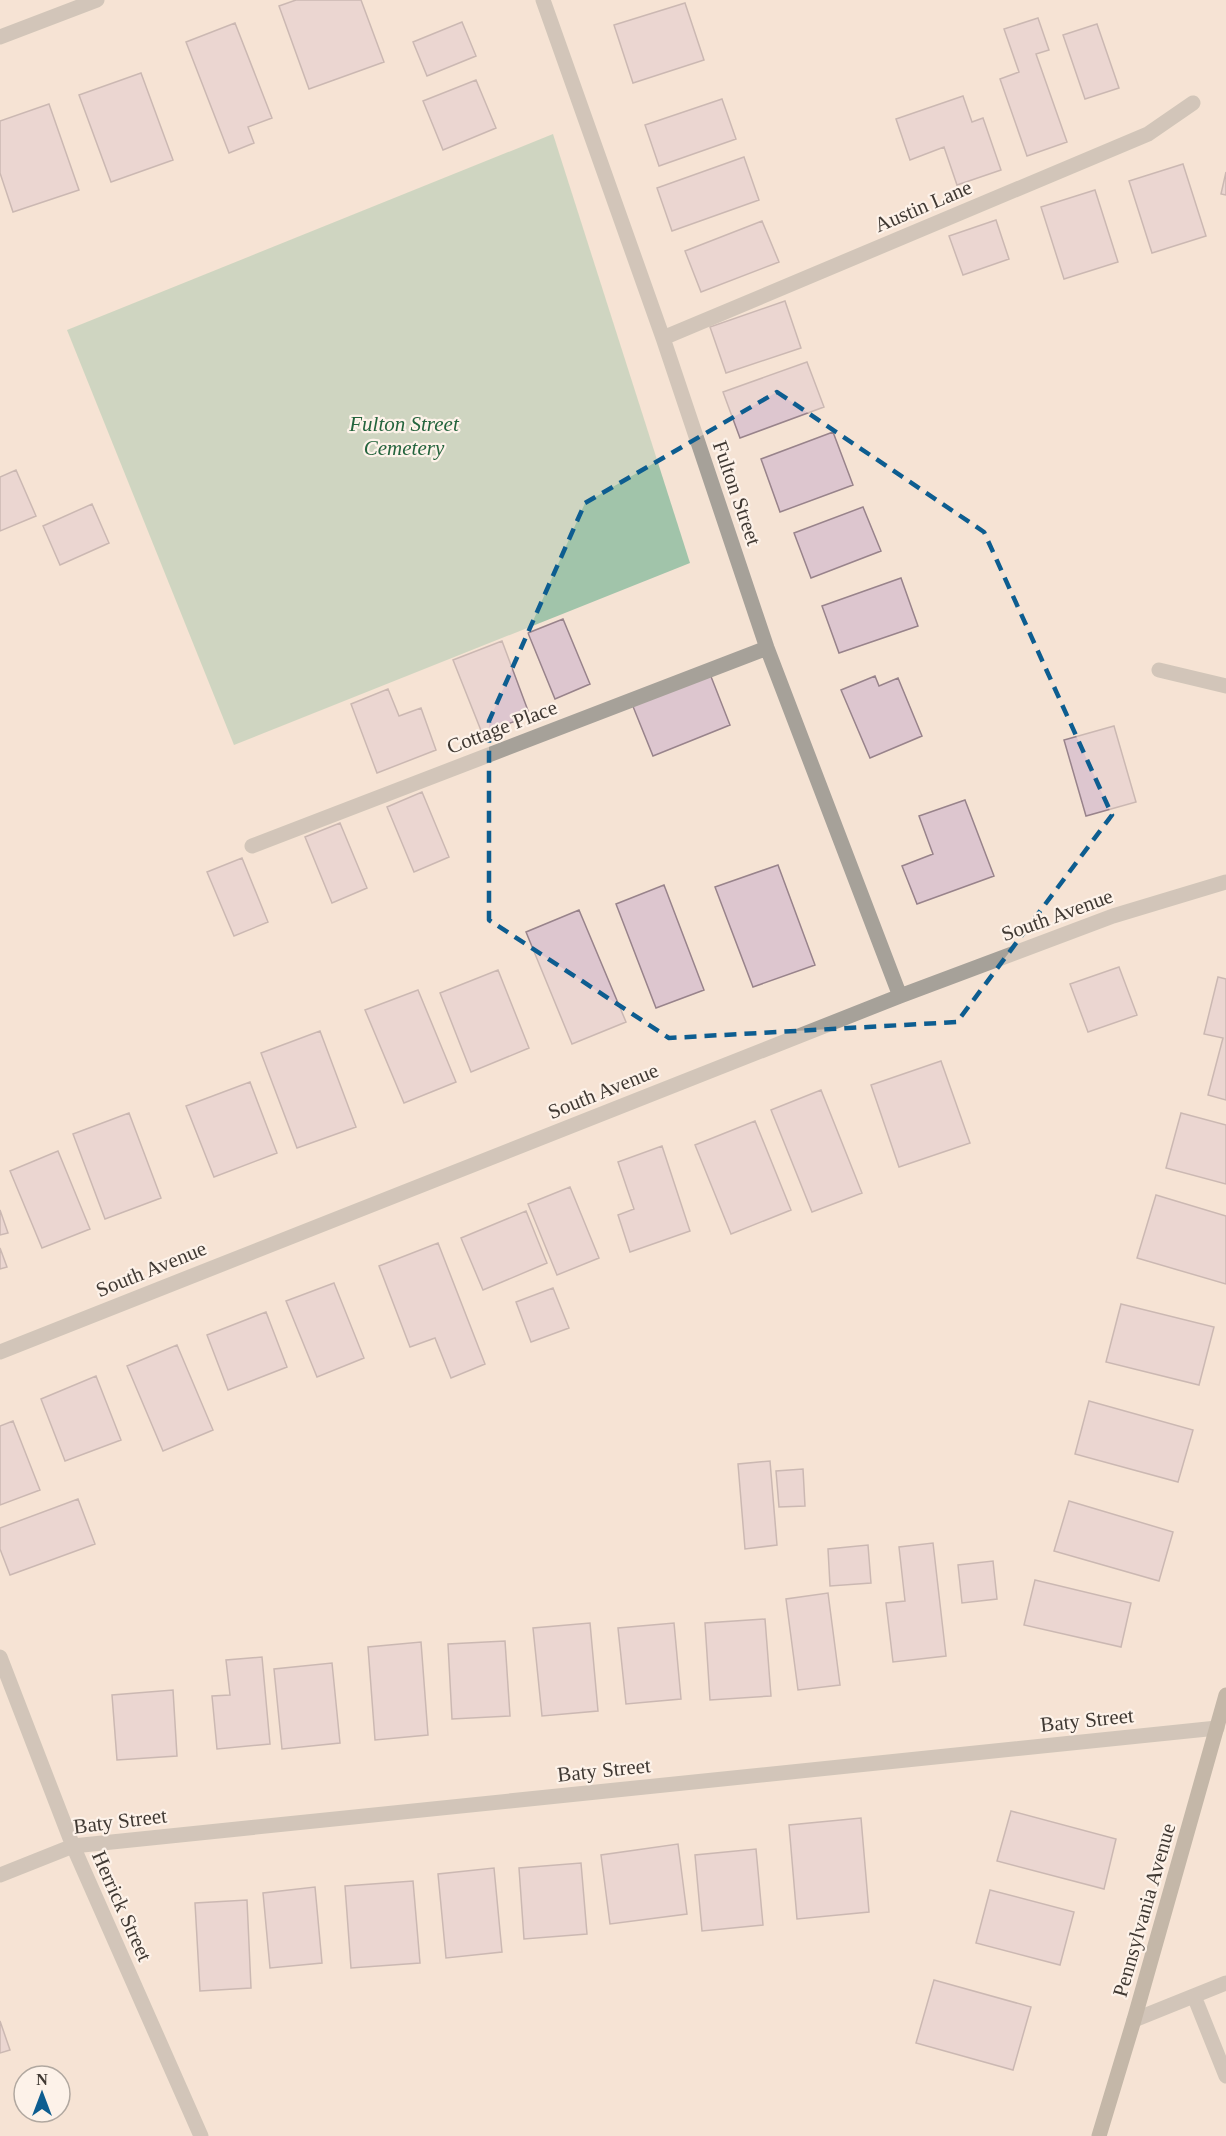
<svg xmlns="http://www.w3.org/2000/svg" width="1226" height="2136" font-family="'Times New Roman',serif">
  <style>
    .green { fill: #a1c4aa }
    .building { fill: #ddc6cf; stroke: #98838b; stroke-width: 1.5 }
    .lines { fill: none; stroke-linecap: round; stroke-linejoin: round }
    .lane { stroke: #a6a199; stroke-width: 15 }
    .street { stroke: #a6a199; stroke-width: 15 }
    .secondary { stroke: #878074; stroke-width: 15 }
    .marked { fill: none; stroke: #0d5d90; stroke-width: 4.5; stroke-dasharray: 12 8; stroke-linejoin: round }
    .labels { text-anchor: middle; stroke-width: 4.5; stroke-linejoin: round; paint-order: stroke }
    .street-label { font-size: 21px; fill: #403933; stroke: #fdf2e9 }
    .park-label { font-size: 21px; font-style: italic; fill: #24643d; stroke: #fdf2e9 }
  </style>
  <rect width="100%" height="100%" fill="#f5e3d4"/>
  <!-- green -->
  <path class="green" d="M553 134 690 563 234 745 67 330Z"/>
  <!-- building -->
  <path class="building" d="M296 0H361L384 62 309 89 279 6Z
    M685 3 704 60 633 83 614 25Z
    M1038 18 1049 50 1036 54 1067 142 1027 156 1000 79 1019 72 1004 29Z
    M462 22 476 56 427 76 413 42Z
    M235 23 272 118 248 127 254 143 229 153 186 42Z
    M1097 24 1119 88 1085 99 1063 35Z
    M141 73 173 160 111 182 79 95Z
    M476 80 496 128 443 150 423 101Z
    M963 96 972 122 983 118 1001 170 957 185 944 147 910 160 896 119Z
    M722 99 736 139 659 166 645 125Z
    M49 104 79 190 13 212 0 173V121Z
    M744 157 759 200 672 231 657 188Z
    M1183 164 1206 236 1152 253 1129 181Z
    M1226 172V195L1221 194Z
    M1095 190 1118 262 1064 279 1041 207Z
    M996 220 1009 259 963 275 949 236Z
    M762 221 779 262 701 292 685 251Z
    M785 301 801 348 726 373 710 327Z
    M807 362 824 407 740 438 723 392Z
    M833 432 853 485 780 512 761 459Z
    M16 470 36 516 0 531V477Z
    M92 504 109 543 60 565 43 526Z
    M863 507 881 551 811 578 794 533Z
    M901 578 918 626 839 653 822 606Z
    M563 619 590 684 555 699 528 633Z
    M502 641 530 716 482 733 453 660Z
    M710 674 730 725 653 756 632 704Z
    M875 676 879 686 898 678 922 736 870 758 841 690Z
    M388 689 399 716 421 708 436 750 377 773 351 704Z
    M1114 726 1136 802 1086 816 1064 740Z
    M422 792 449 857 414 872 387 807Z
    M965 800 994 876 917 904 902 866 933 854 919 816Z
    M340 823 367 888 332 903 305 837Z
    M242 858 268 922 234 936 207 872Z
    M778 865 815 965 753 987 715 887Z
    M664 885 704 990 656 1008 616 904Z
    M579 910 626 1022 572 1044 526 932Z
    M1119 967 1137 1015 1088 1032 1070 984Z
    M498 970 529 1048 471 1072 440 993Z
    M1218 977 1226 979V1100L1208 1095 1223 1038 1204 1034Z
    M418 990 456 1082 404 1103 365 1010Z
    M320 1031 356 1127 297 1148 261 1053Z
    M941 1061 970 1143 899 1167 871 1085Z
    M250 1082 277 1153 214 1177 186 1106Z
    M821 1090 862 1193 812 1212 771 1110Z
    M129 1113 161 1198 105 1219 73 1134Z
    M1181 1113 1226 1125V1184L1166 1168Z
    M755 1121 791 1210 731 1234 695 1145Z
    M662 1146 690 1231 630 1252 618 1215 634 1209 618 1162Z
    M58 1151 90 1229 42 1248 10 1171Z
    M570 1187 599 1258 557 1275 528 1204Z
    M1156 1195 1226 1216V1284L1137 1258Z
    M0 1210 8 1233 0 1235Z
    M526 1211 547 1263 483 1290 461 1238Z
    M438 1243 485 1364 451 1378 435 1338 410 1347 379 1266Z
    M0 1248 7 1267 0 1269Z
    M334 1283 364 1358 317 1377 286 1301Z
    M553 1288 569 1328 531 1342 516 1302Z
    M1121 1304 1214 1327 1199 1385 1106 1362Z
    M266 1312 287 1367 228 1390 207 1335Z
    M177 1345 213 1430 163 1451 127 1366Z
    M96 1376 121 1440 65 1461 41 1399Z
    M1089 1401 1193 1430 1178 1482 1075 1454Z
    M13 1421 40 1490 0 1505V1426Z
    M770 1461 777 1545 745 1549 738 1464Z
    M803 1469 805 1506 779 1507 776 1471Z
    M78 1499 95 1544 10 1575 0 1549V1528Z
    M1069 1501 1173 1532 1159 1581 1054 1551Z
    M933 1543 946 1656 893 1662 886 1603 905 1601 899 1547Z
    M868 1545 871 1583 830 1586 828 1549Z
    M993 1561 997 1599 962 1603 958 1565Z
    M1035 1580 1131 1603 1121 1647 1024 1625Z
    M828 1593 840 1685 798 1690 786 1599Z
    M765 1619 771 1696 710 1700 705 1623Z
    M590 1623 598 1711 542 1716 533 1628Z
    M674 1623 681 1699 626 1704 618 1628Z
    M505 1641 510 1716 452 1719 448 1644Z
    M421 1642 428 1735 375 1740 368 1647Z
    M262 1657 270 1744 217 1749 212 1696 230 1695 226 1660Z
    M332 1663 340 1743 282 1749 274 1669Z
    M173 1690 177 1756 117 1760 112 1695Z
    M1011 1811 1116 1839 1104 1889 997 1861Z
    M861 1818 869 1912 797 1919 789 1825Z
    M678 1844 687 1914 610 1924 601 1855Z
    M756 1849 763 1925 702 1931 695 1855Z
    M581 1863 587 1934 524 1939 519 1868Z
    M494 1868 502 1952 446 1958 438 1874Z
    M413 1881 420 1963 351 1968 345 1886Z
    M315 1887 322 1963 270 1968 263 1893Z
    M990 1890 1074 1912 1060 1965 976 1943Z
    M247 1900 251 1988 200 1991 195 1903Z
    M934 1980 1031 2007 1013 2070 916 2043Z
    M0 2021 10 2050 0 2053Z"/>
  <g class="lines">
    <!-- lane -->
    <path class="lane" d="M1159 670 1226 686"/>
    <!-- street -->
    <path class="street" d="M543 0 663 338 767 648 900 996
      M0 37 97 0
      M663 338 1148 134 1193 103
      M252 846 767 648
      M0 1352 900 996 1113 916 1226 882
      M0 1657 73 1846 201 2136
      M0 1875 73 1846 1217 1728
      M1194 1996 1226 2076
      M1134 2020 1226 1983"/>
    <!-- secondary -->
    <path class="secondary" d="M1099 2136 1134 2020 1226 1695"/>
  </g>
  <!-- marked area -->
  <path d="M0 0H1226V2136H0ZM777 392 984 532 1112 815 957 1022 669 1038 489 920V721L585 503Z" fill="#f5e3d4" fill-opacity=".55" fill-rule="evenodd"/>
  <path class="marked" d="M777 392 984 532 1112 815 957 1022 669 1038 489 920V721L585 503Z"/>
  <g class="labels">
    <!-- street labels -->
    <g class="street-label">
      <text transform="translate(923 206) rotate(-23)" y="7">Austin Lane</text>
      <text transform="translate(737 493) rotate(71)" y="7">Fulton Street</text>
      <text transform="translate(502 727) rotate(-21)" y="7">Cottage Place</text>
      <text transform="translate(1057 915) rotate(-20)" y="7">South Avenue</text>
      <text transform="translate(603 1091) rotate(-22)" y="7">South Avenue</text>
      <text transform="translate(151 1269) rotate(-22)" y="7">South Avenue</text>
      <text transform="translate(1087 1720) rotate(-6)" y="7">Baty Street</text>
      <text transform="translate(604 1770) rotate(-6)" y="7">Baty Street</text>
      <text transform="translate(120 1821) rotate(-7)" y="7">Baty Street</text>
      <text transform="translate(122 1906) rotate(66)" y="7">Herrick Street</text>
      <text transform="translate(1144 1910) rotate(-74)" y="7">Pennsylvania Avenue</text>
    </g>
    <!-- park labels -->
    <g class="park-label">
      <text x="404" y="431">Fulton Street<tspan x="404" dy="24">Cemetery</tspan></text>
    </g>
  </g>
  <!-- north arrow -->
  <g transform="translate(42 2094)"><circle r="28" fill="#fdf2e9" stroke="#b1a8a0" stroke-width="1.5"/>
  <path d="M0-4.5L10 22L0 15L-10 22Z" fill="#0d5d90"/>
  <text y="-9" font-size="16" font-weight="bold" text-anchor="middle" fill="#403933">N</text>
  </g>
</svg>
